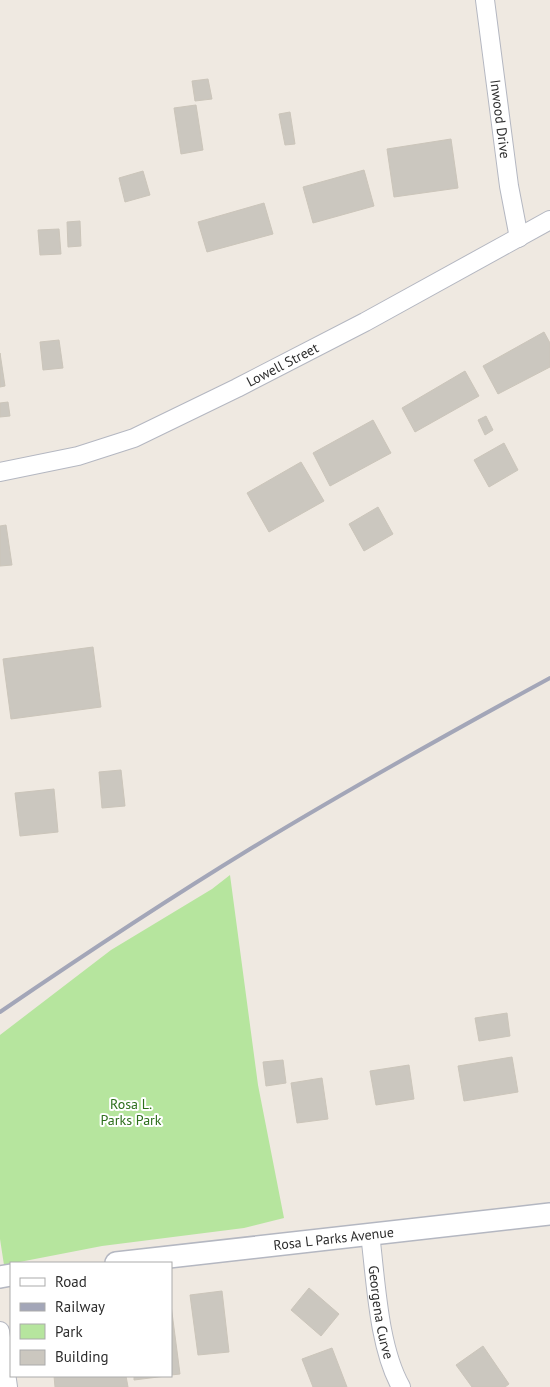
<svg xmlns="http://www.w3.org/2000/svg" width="550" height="1387" font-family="'PT Sans',sans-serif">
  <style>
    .green { fill: #b6e59e }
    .building { fill: #cbc7bf; stroke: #cbc5ba }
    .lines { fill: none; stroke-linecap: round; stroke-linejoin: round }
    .minor-casing { stroke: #b4b7c1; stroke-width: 20 }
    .tertiary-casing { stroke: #b4b7c1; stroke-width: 24 }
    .minor { stroke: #fff; stroke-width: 18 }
    .tertiary { stroke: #fff; stroke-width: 21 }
    .rail { stroke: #a3a6b8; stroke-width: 4 }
    .labels { text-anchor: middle; stroke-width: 4; stroke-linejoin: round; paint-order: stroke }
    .street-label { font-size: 14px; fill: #2e2e2e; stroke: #fff }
    .park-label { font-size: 14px; fill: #2c6e1b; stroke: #fff }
  </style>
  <rect width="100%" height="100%" fill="#efe9e1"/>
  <!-- green -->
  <path class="green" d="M230 875 258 1085 284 1218 244 1228 102 1246 4 1265 0 1239V1035L111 950 212 889Z"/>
  <!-- building -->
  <path class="building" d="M208 79 212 99 195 101 192 81Z
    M196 105 203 150 181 154 174 108Z
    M290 112 295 144 285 145 279 114Z
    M451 139 458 188 394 197 387 149Z
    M364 170 374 206 313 223 303 187Z
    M143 171 150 195 125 202 119 178Z
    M264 203 273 234 207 252 198 222Z
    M80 221 81 246 68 247 67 222Z
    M59 229 61 254 40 255 38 230Z
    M544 332 550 343V367L498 394 483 366Z
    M59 340 63 368 43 370 40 342Z
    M0 353 5 386 0 387Z
    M465 371 479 396 415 432 402 408Z
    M8 402 10 416 0 417V403Z
    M486 416 493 430 485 435 478 420Z
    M373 420 391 453 330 486 313 453Z
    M504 443 518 470 489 487 474 460Z
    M301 462 324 501 269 532 247 493Z
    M378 507 393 534 364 551 349 524Z
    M6 525 12 565 0 566V526Z
    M93 647 101 707 11 719 3 659Z
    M121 770 125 806 102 808 99 772Z
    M54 789 58 832 20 836 15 793Z
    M507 1013 510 1036 479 1041 475 1018Z
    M512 1057 518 1092 464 1101 458 1066Z
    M283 1060 286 1083 266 1086 263 1062Z
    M409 1065 414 1099 376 1105 370 1071Z
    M322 1078 328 1119 297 1123 291 1083Z
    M309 1288 339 1314 321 1336 291 1310Z
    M222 1291 229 1352 198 1355 190 1295Z
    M171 1305 180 1374 171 1375Z
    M483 1346 509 1384 505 1387H472L456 1365Z
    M332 1348 347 1387H313L302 1359Z
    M54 1376H126L128 1387H55Z
    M134 1376H166L134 1380Z"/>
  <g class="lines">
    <defs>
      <g id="minor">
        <path id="s1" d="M485 0 509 186 519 238"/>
        <path id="s2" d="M0 472 78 456 134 438 237 388 365 322 550 220"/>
        <path id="s3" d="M370 1234C376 1280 378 1346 401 1387"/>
        <path d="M0 1331 8 1387"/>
      </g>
      <g id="tertiary">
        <path id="s4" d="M116 1263 550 1214"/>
        <path d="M0 1277 11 1275"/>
      </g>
    </defs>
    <!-- minor casing -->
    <use href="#minor" class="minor-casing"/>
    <!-- tertiary casing -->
    <use href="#tertiary" class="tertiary-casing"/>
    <!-- minor -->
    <use href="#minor" class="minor"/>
    <!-- tertiary -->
    <use href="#tertiary" class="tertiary"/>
    <!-- rail -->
    <path class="rail" d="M0 1012C82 956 165 901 250 849 349 789 449 733 550 678"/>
  </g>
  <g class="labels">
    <!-- street labels -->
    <g class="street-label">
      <text dy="5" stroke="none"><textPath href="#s1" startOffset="120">Inwood Drive</textPath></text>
      <text dy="5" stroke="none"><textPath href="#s2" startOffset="304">Lowell Street</textPath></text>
      <text dy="5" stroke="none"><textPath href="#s4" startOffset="219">Rosa L Parks Avenue</textPath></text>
      <text dy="5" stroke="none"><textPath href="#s3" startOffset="79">Georgena Curve</textPath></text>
    </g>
    <!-- park labels -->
    <g class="park-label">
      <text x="131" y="1109">Rosa L.<tspan x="131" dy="16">Parks Park</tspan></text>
    </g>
  </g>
  <!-- legend -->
  <rect x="10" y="1262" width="162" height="115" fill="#ffffff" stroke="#ababab"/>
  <rect x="20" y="1278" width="25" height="8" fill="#ffffff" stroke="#ababab"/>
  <text x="55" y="1287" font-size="15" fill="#2e2e2e">Road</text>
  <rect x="20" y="1303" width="25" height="8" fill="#a3a6b8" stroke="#ababab"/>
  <text x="55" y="1312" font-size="15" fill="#2e2e2e">Railway</text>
  <rect x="20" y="1324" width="25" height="15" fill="#b6e59e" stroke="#ababab"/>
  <text x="55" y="1337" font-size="15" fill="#2e2e2e">Park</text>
  <rect x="20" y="1350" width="25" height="15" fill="#cbc7bf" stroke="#ababab"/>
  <text x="55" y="1362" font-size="15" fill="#2e2e2e">Building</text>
</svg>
